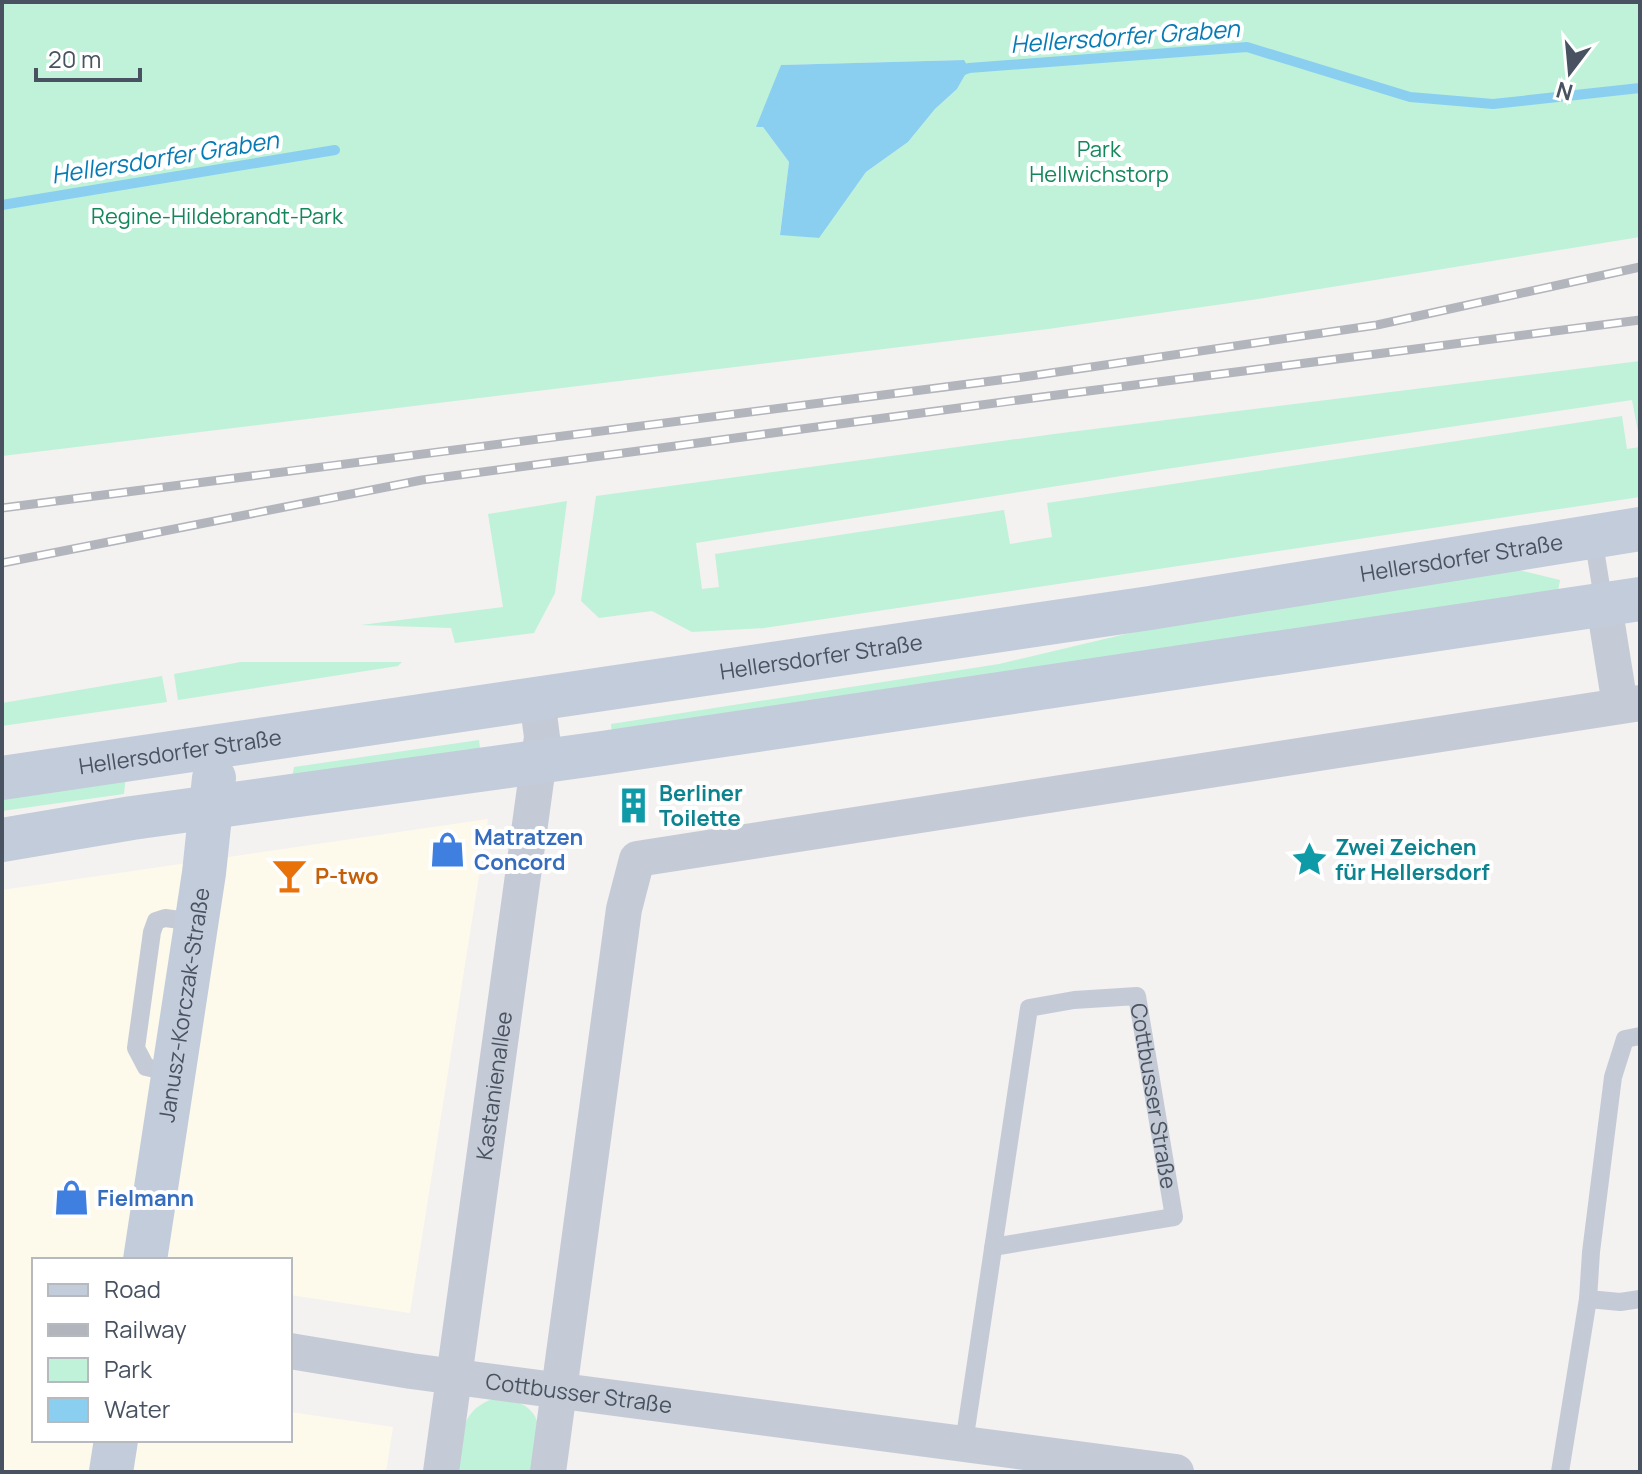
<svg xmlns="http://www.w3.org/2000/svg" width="1642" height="1474" font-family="Manrope,sans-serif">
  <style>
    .commercial { fill: #fdfaec }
    .green { fill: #bff2d9; fill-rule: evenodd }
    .water { fill: #8acff0 }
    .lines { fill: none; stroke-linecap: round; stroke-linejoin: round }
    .stream { stroke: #8acff0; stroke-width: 10 }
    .lane { stroke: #c5cbd6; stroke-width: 18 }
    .street { stroke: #c5cbd6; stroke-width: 36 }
    .secondary { stroke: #c3ccda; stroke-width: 44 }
    .rail-casing { stroke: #b3b5bc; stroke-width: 9 }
    .rail { stroke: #fff; stroke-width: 6; stroke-dasharray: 18; stroke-linecap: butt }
    .labels { text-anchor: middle; stroke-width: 8; stroke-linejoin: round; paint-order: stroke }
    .park-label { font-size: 22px; fill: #13875b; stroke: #fff }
    .street-label { font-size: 22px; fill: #485260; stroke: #fff }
    .culture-label { font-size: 22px; font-weight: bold; fill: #0d838f; stroke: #fff; text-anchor: start }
    .shop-label { font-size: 22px; font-weight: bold; fill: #366cbe; stroke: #fff; text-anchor: start }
    .food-label { font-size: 22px; font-weight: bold; fill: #c56008; stroke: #fff; text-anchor: start }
    .water-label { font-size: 24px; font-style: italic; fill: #067bb5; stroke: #fff }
  </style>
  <rect width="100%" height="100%" fill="#f4f1f1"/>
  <!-- commercial -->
  <path class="commercial" d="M488 819 410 1313 290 1295V1260H34V1440H290V1412L393 1427 386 1472H2V890Z"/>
  <!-- green -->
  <path class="green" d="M2 2H1640V237L1258 299 1048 329 2 456ZM963 60 969 68 957 89 935 109 908 142 866 172 818 238 780 234 789 162 763 127 781 65Z
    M1640 361V432H1638L1632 400 1166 469 696 543 702 589 719 587 715 554 1004 510 1010 544 1052 537 1047 503 1622 416 1627 449 1640 447V497L764 628 692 632 652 611 599 618 581 601 596 496 1054 434Z
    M567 501 555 593 534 633 455 643 451 628 361 625 503 607 488 514Z
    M1515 569 1560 580 1558 591 612 736 611 724 999 664 1210 614Z
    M241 662H402L398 666 178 700 174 674Z
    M162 676 167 702 2 726V703Z
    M479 740 481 756 291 784 294 767Z
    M126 775 124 794 2 811V794Z
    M498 1397C548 1405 540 1431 537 1472H456C462 1437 458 1409 498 1397Z"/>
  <!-- water -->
  <path class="water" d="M964 60 969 68 957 89 935 109 908 142 866 172 819 238 780 235 789 162 763 127H756L781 65Z"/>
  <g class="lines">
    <!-- stream -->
    <path class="stream" d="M958 72 969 68 1247 47 1410 97 1493 104 1640 88
      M2 205 335 150"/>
    <!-- lane -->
    <g class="lane">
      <path d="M1593 537 1604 605"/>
      <path d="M173 1073 146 1067 136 1048 152 932 156 921 165 918 196 922"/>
      <path d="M1588 1299 1620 1302 1640 1299"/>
      <path id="s1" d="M964 1443 1029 1008 1074 1000 1137 996 1174 1217 993 1247"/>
      <path d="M1560 1472 1588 1299 1591 1252 1613 1077 1625 1039 1640 1036"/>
    </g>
    <!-- street -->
    <g class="street">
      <path d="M1604 605 1620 705"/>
      <path id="s2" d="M290 1351 411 1371 1176 1472"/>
      <path id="s3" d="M441 1472 542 737 537 699"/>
      <path d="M548 1472 624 909 637 859 1640 703"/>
    </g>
    <!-- secondary -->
    <g class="secondary">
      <path id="s4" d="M2 778 1150 608 1640 529"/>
      <path d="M2 840 132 818 602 753 1640 599"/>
      <path id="s5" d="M145 1260 204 873 214 778"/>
      <path d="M111 1472 116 1440"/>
    </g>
    <defs>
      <path id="rail" d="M2 508 1023 377 1377 325 1640 267
        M2 563 422 480 1026 399 1640 320"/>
    </defs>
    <!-- rail casing -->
    <use href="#rail" class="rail-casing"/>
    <!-- rail -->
    <use href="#rail" class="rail"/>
  </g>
  <!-- icons -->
  <defs>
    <symbol id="building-bare" viewBox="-9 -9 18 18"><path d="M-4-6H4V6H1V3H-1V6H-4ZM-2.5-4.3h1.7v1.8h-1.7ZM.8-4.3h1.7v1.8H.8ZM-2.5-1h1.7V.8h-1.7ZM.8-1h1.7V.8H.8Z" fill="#0f9aa8" stroke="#fff" stroke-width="2.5" paint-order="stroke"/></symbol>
    <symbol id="shop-bare" viewBox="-9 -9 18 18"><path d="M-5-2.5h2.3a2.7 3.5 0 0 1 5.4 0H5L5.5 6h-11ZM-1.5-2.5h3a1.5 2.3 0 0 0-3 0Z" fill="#3f7fe0" stroke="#fff" stroke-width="2.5" paint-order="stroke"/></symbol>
    <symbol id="sight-bare" viewBox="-9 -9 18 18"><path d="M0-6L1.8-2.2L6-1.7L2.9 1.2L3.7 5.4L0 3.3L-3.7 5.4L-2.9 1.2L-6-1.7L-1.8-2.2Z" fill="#0f9aa8" stroke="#fff" stroke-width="2.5" paint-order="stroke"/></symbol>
    <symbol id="bar-bare" viewBox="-9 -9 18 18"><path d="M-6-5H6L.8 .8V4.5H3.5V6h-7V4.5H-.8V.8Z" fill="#e8710a" stroke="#fff" stroke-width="2.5" paint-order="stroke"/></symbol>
  </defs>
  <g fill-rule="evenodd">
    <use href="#building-bare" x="608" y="780" width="51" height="51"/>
    <use href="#shop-bare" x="422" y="824" width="51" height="51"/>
    <use href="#sight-bare" x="1284" y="834" width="51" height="51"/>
    <use href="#bar-bare" x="264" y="850" width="51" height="51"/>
    <use href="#shop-bare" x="46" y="1172" width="51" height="51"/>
  </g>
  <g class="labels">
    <!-- park labels -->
    <g class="park-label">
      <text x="1099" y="157">Park<tspan x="1099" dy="25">Hellwichstorp</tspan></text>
      <text x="217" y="224">Regine-Hildebrandt-Park</text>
    </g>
    <!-- street labels -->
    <g class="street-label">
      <text dy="8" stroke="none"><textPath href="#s4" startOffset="1476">Hellersdorfer Straße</textPath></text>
      <text dy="8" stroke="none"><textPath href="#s4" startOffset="828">Hellersdorfer Straße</textPath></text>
      <text dy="8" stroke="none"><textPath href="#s4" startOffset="180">Hellersdorfer Straße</textPath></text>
      <text dy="8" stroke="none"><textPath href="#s5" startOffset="258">Janusz-Korczak-Straße</textPath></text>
      <text dy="8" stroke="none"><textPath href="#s3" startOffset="390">Kastanienallee</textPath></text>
      <text dy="8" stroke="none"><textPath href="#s1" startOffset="650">Cottbusser Straße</textPath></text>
      <text dy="8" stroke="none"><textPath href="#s2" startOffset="292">Cottbusser Straße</textPath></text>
    </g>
    <!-- culture labels -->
    <g class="culture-label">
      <text x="659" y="801">Berliner<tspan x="659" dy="25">Toilette</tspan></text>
      <text x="1335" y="855">Zwei Zeichen<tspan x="1335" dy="25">für Hellersdorf</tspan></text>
    </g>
    <!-- shop labels -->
    <g class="shop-label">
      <text x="474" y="845">Matratzen<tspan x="474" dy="25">Concord</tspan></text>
      <text x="97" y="1206">Fielmann</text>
    </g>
    <!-- food labels -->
    <g class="food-label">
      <text x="315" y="884">P-two</text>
    </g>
    <!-- water labels -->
    <g class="water-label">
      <text transform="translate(1125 37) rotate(-4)" y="8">Hellersdorfer Graben</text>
      <text transform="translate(165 158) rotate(-9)" y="8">Hellersdorfer Graben</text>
    </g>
  </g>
  <!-- border -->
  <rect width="1642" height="1474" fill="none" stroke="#485260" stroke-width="8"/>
  <!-- legend -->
  <rect x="32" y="1258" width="260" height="184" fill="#ffffff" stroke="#b6babf" stroke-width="2"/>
  <rect x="48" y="1284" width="40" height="12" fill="#c3ccda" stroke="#b6babf" stroke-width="2"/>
  <text x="104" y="1298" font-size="24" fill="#485260">Road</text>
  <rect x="48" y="1324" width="40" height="12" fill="#b3b5bc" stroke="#b6babf" stroke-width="2"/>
  <text x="104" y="1338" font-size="24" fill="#485260">Railway</text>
  <rect x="48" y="1358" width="40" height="24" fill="#bff2d9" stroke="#b6babf" stroke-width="2"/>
  <text x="104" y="1378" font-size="24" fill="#485260">Park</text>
  <rect x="48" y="1398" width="40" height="24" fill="#8acff0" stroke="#b6babf" stroke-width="2"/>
  <text x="104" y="1418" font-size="24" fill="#485260">Water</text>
  <!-- north arrow -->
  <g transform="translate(1570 72) rotate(196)" stroke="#ffffff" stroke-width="6" paint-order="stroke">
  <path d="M0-6L14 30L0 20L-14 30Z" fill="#485260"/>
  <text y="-12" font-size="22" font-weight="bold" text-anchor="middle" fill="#485260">N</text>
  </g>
  <!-- scale -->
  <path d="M36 68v12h104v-12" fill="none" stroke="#485260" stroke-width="4"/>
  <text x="48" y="68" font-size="24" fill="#485260" stroke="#ffffff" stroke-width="6" paint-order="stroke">20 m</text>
</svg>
